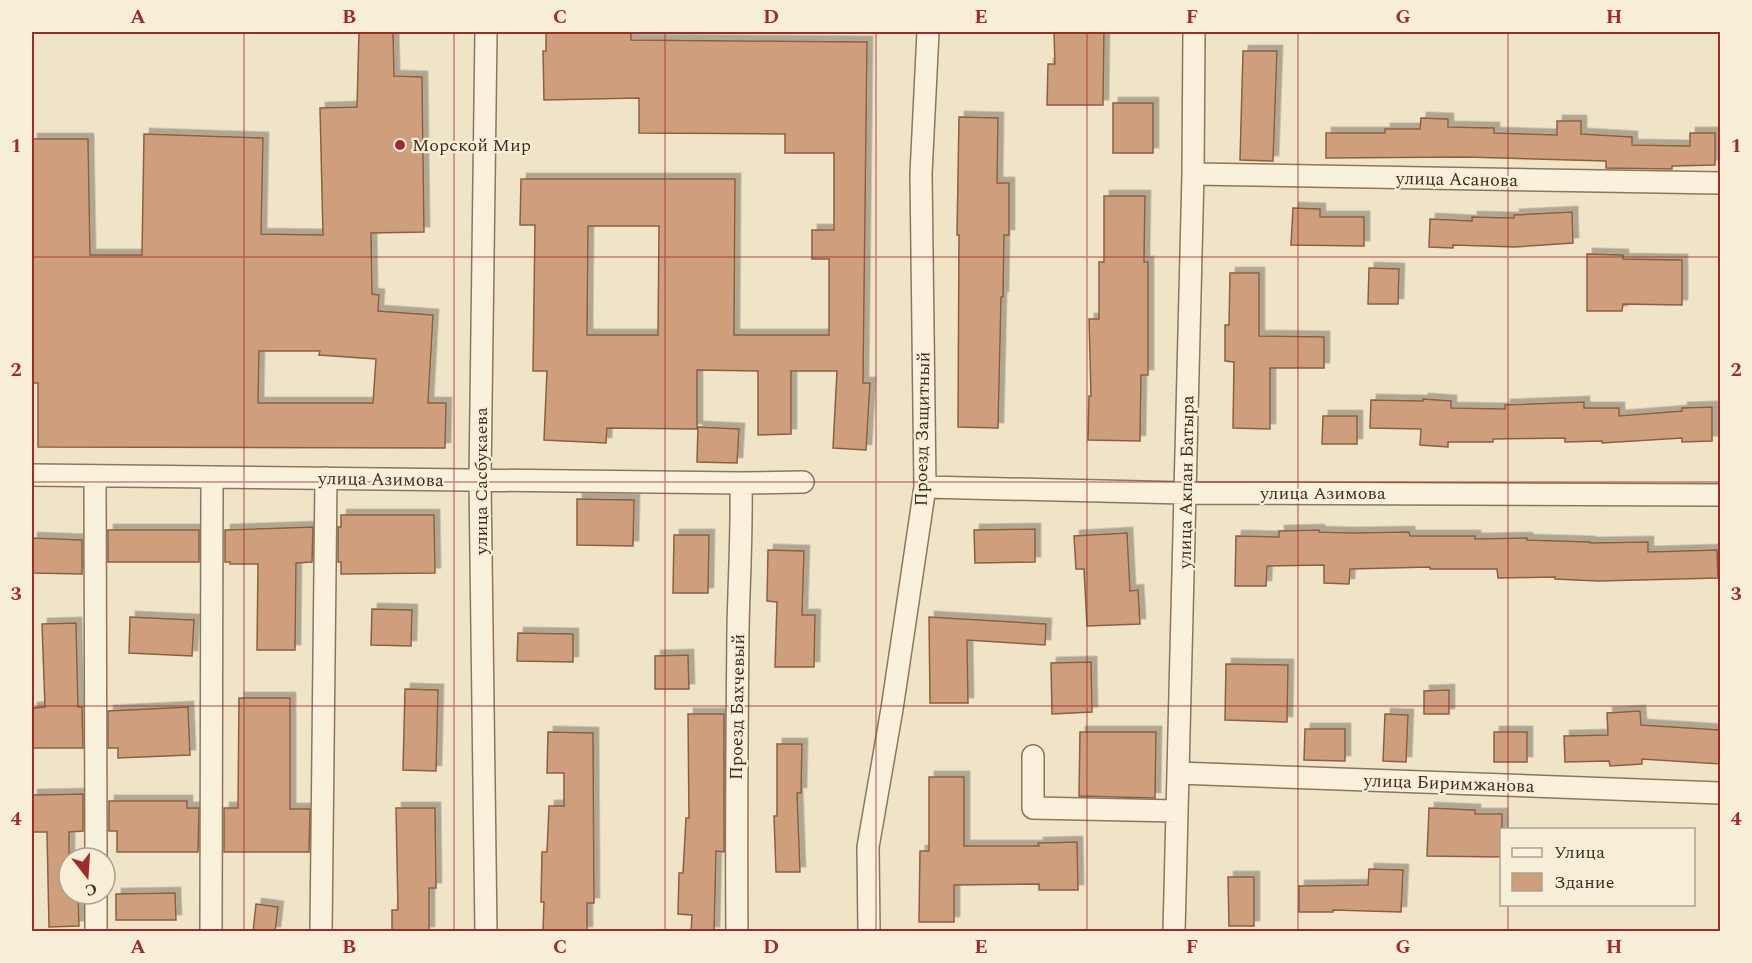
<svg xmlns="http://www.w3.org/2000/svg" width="1752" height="963" font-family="Spectral,serif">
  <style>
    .building { fill: #cf9f7d; stroke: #8d5f41; stroke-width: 1.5; fill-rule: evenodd; filter: url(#shadow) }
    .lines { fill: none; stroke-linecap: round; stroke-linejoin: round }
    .street-casing { stroke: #8d765c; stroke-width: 24 }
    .street { stroke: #faf1dc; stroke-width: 21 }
    .grid { fill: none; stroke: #9e2a2b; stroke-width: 1.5; stroke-opacity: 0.55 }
    .poi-dot { fill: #9e2a2b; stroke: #f7eed8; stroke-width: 2 }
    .labels { text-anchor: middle; stroke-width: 4.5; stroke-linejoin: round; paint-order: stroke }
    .poi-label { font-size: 18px; fill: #3d2e20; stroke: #f7eed8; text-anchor: start }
    .street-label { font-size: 18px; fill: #3d2e20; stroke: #f7eed8 }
    .neatline { fill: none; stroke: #9e2a2b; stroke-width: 2 }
    .grid-label { font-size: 20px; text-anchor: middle; font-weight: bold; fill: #9e2a2b }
  </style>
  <defs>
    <filter id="shadow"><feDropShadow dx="5.5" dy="-5.5" stdDeviation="0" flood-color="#0004"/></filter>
  </defs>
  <rect width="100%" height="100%" fill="#f0e4c8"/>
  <!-- building -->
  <path class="building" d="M359 32H393L394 76 422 77 424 232 371 233 372 294 379 295 378 311 433 315 428 403H446L445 448 38 447V383H32V139H88L90 255H142L144 134 263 138 261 234 323 235 320 108 357 107ZM259 351H320L319 355 376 359 373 403H258Z
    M546 32H631V40L867 42 863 383H870L866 450 833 448 837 371H791V434L758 435V371L697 370V429L607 428 606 443 544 440 547 371H533L535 225H520L521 179H735L734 335H829V259H812V230H834V153H785V134L639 133V98L544 100 543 51H546ZM588 226H659L658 335H587Z
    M1054 32H1104L1103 105H1047L1048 64H1055Z
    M1243 51H1277L1273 161 1240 160Z
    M1113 103H1153V153H1113Z
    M959 117 998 118 997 183H1009V235H1004L1003 297H1001L998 428 958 427 959 235H957Z
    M1421 118 1448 119V127L1494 128V133L1557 135V121H1581V134L1632 137V145L1690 146V133H1715V165L1672 166V169L1606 168V161L1466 157 1326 158V133H1385V129H1420Z
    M1104 196H1145L1144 262H1148V375H1141L1140 441 1088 440 1089 396H1091L1089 319H1099V262H1104Z
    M1293 208 1320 209V217H1364V246L1291 245Z
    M1572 212 1573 243 1515 247 1453 245V248L1429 247 1430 219 1472 221V217L1514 218V215Z
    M1587 254 1623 255V259L1682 260V305L1623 304 1622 311H1587Z
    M1369 268 1399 269 1398 304H1368Z
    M1230 273H1259V336L1324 337V368H1270V429L1233 428 1234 362 1225 361V325H1229Z
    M1423 399 1451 401V408L1505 409V405L1584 402V408H1619V416L1682 411V408L1712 407V441L1682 442V438L1602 443V441L1565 442V438L1493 439V442H1448V447L1420 445 1421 429 1370 428 1371 400 1423 401Z
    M1323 416H1357V444H1322Z
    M698 427 739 429 737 463 697 462Z
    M577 499 634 500 633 546 577 545Z
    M341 515H434L435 573 341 574V562H338V527H341Z
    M313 527 312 562 296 563 295 650H257L258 564H230V562H225V530Z
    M1035 529V562L975 563 974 530Z
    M108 530H199V562H108Z
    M1319 530V532L1351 533 1409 532 1410 536H1475V539L1527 538V540L1590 542V543L1648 542V552L1717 550 1718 578 1598 581 1555 579V577L1498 578 1497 569H1430V567L1350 569 1349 584 1324 583V565L1267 566 1266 586H1235L1236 536 1279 537V531Z
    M1127 533 1130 591 1138 590 1140 624 1087 626 1084 569H1076L1074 536Z
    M674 535H709L708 593H673Z
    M32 538 82 540V574L32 573Z
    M768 550 804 551 802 615H815L814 667H775L777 602 767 601Z
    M372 609 412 610 411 646 371 645Z
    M130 617 194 620 192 656 129 653Z
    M929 617 1046 624 1045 645 967 640 968 703H930Z
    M76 623 78 707H82L83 748H32V708L45 707 42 624Z
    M518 633 573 634V662L517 661Z
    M688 655 689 689H655V656Z
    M1091 662 1092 712 1052 714 1051 663Z
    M1226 664 1288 665 1287 722 1225 720Z
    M405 689 438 690 436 771 403 770Z
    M1449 690V714H1424V691Z
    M239 698H290V809H310L309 852H224V808H238Z
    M188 707 190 755 118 758V748H108V711Z
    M1640 711 1641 725 1720 730V764L1642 759V764L1610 766 1609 761 1565 762 1564 736 1608 735 1607 713Z
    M688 714H724V852L716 851 714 932H691L692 915 678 914 679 873H683L686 818H689Z
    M1385 714 1408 715 1406 762 1383 761Z
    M1305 729H1345V761L1304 760Z
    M548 732 593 733 594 903H587V932H543L544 902H541L542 852H547L549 806H564V773H547Z
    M1080 732H1156L1155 798 1079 796Z
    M1494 732H1527V762H1494Z
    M777 744H802L801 793H797L800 872H776L774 816H777Z
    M929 777H964V846H1039L1038 843 1077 842 1078 890H1039V884L954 885V922H919L920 851H929Z
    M83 794V831L69 832V894H78L79 926 49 927 47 832H32V795Z
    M109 801H187V808H199L198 852H117V831H109Z
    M396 808H435L436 888H429V932H392V910H398Z
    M1429 808 1475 810V814H1502V857L1427 856Z
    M1369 869 1403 870 1401 912 1333 910V912H1299V886L1368 885Z
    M1228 877H1254V926H1229Z
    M175 893 176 920H116V894Z
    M256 904 278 907 275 932H253Z"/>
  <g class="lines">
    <defs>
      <path id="street" d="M486 32 480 480 486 932
        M1193 174 1720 183
        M32 475 741 483 803 482
        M95 476 96 858
        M925 487 1185 493 1720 495
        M1033 756V808L1177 811
        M1178 773 1720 793
        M96 894V932
        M211 932 212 477
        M321 932 326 478
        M737 932C736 831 737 730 738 629 739 580 742 532 741 483
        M869 932 868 847 892 709 925 487 921 174 928 32
        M1174 932 1193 174 1194 32"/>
    </defs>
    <!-- street casing -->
    <use href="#street" class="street-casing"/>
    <!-- street -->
    <use href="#street" class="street"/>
  </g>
  <!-- grid -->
  <path class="grid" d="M244 32V932M454 32V932M665 32V932M876 32V932M1087 32V932M1298 32V932M1508 32V830M32 257H1720M32 482H1720M32 706H1720M1508 904V932"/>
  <!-- markers -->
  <circle class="poi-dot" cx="400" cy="145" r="6"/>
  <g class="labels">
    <!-- poi labels -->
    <g class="poi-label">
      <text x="412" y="151">Морской Мир</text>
    </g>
    <!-- street labels -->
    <g class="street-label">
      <text transform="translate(1457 179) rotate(1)" y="6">улица Асанова</text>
      <text transform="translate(922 429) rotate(-89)" y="6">Проезд Защитный</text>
      <text transform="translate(381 479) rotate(1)" y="6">улица Азимова</text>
      <text transform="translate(481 481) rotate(-90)" y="6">улица Сасбукаева</text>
      <text transform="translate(1186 482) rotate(-89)" y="6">улица Акпан Батыра</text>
      <text x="1323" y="499">улица Азимова</text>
      <text transform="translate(737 707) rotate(-89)" y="6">Проезд Бахчевый</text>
      <text transform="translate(1449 783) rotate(2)" y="6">улица Биримжанова</text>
    </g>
  </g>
  <!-- border -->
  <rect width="1752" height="963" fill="none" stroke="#f7eed8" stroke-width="66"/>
  <!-- legend -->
  <rect x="1500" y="828" width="195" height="78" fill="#f7eed8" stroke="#ada18e" stroke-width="1.5"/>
  <rect x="1512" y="848" width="30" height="9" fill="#faf1dc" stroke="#ada18e" stroke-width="1.5"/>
  <text x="1554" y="858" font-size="18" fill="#3d2e20">Улица</text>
  <rect x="1512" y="873" width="30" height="18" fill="#cf9f7d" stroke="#ada18e" stroke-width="1.5"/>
  <text x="1554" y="888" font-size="18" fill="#3d2e20">Здание</text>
  <!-- north arrow -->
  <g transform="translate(87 876) rotate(163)"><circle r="28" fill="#f7eed8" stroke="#ada18e" stroke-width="1.5"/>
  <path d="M0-4.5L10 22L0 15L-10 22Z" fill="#9e2a2b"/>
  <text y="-9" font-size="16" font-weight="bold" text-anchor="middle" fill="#3d2e20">С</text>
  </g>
  <rect x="33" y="33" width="1686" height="897" class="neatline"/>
  <g class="grid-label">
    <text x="138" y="23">A</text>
    <text x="349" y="23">B</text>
    <text x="560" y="23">C</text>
    <text x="771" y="23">D</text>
    <text x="981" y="23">E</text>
    <text x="1192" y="23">F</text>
    <text x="1403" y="23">G</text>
    <text x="1614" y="23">H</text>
    <text x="16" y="152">1</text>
    <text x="1736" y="152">1</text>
    <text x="16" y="376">2</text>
    <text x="1736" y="376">2</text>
    <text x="16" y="600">3</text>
    <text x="1736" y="600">3</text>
    <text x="16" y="825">4</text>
    <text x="1736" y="825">4</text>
    <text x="138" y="953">A</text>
    <text x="349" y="953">B</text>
    <text x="560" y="953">C</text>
    <text x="771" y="953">D</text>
    <text x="981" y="953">E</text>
    <text x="1192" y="953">F</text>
    <text x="1403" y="953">G</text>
    <text x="1614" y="953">H</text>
  </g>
</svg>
